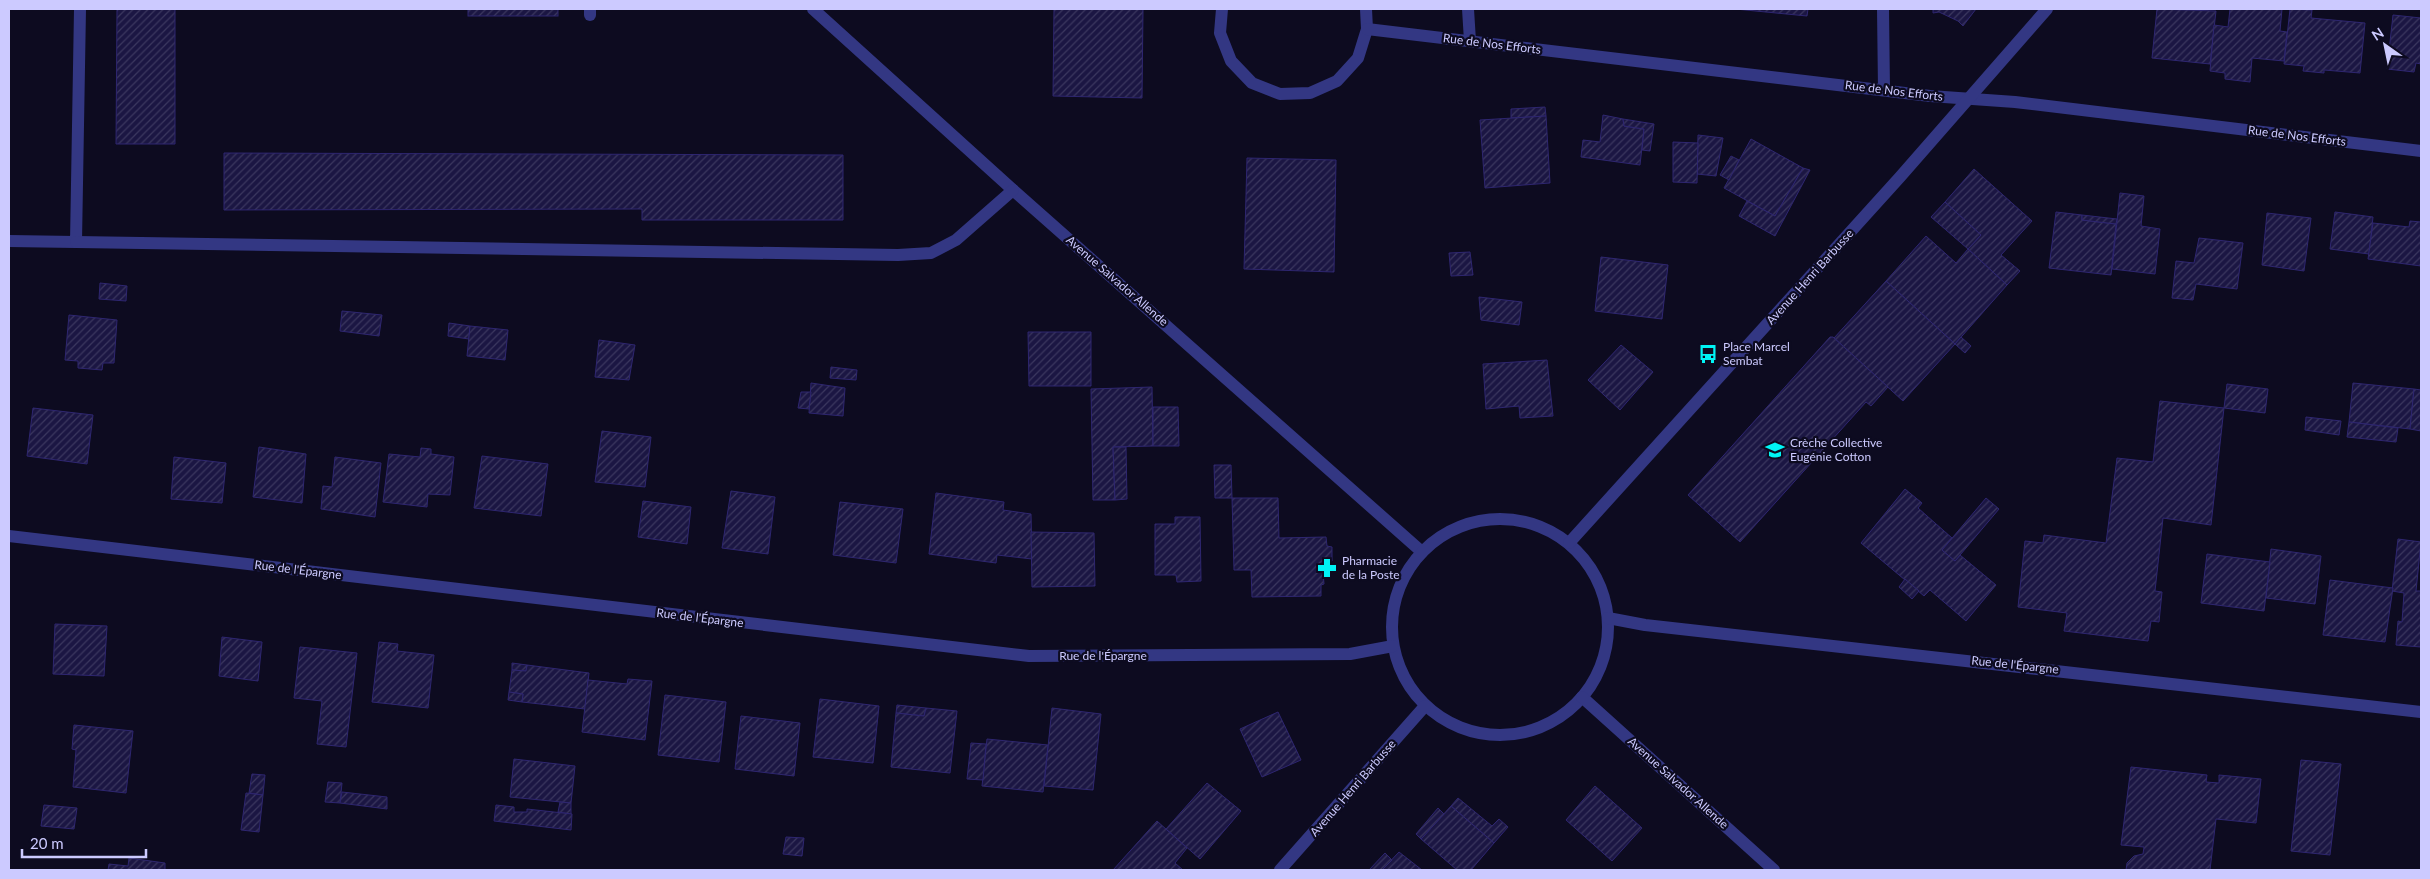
<svg xmlns="http://www.w3.org/2000/svg" width="2430" height="879" font-family="Lato,sans-serif">
  <defs>
    <pattern id="building-hatch" width="6" height="6" patternUnits="userSpaceOnUse" patternTransform="scale(1.25)"><rect width="6" height="6" fill="#1b1643"/><path d="M-1 1l2-2M0 6l6-6M5 7l2-2" fill="none" stroke="#3b375f"/></pattern>
  </defs>
  <rect width="100%" height="100%" fill="#0d0b20"/>
  <g fill="url(#building-hatch)" stroke="#2e2670">
    <path d="M117,9H175V144H116Z"/>
    <rect x="468" y="9" width="90" height="7"/>
    <path d="M1054,9H1143L1142,98L1053,96Z"/>
    <path d="M1735,9H1808L1807,16Z"/>
    <path d="M1933,9H1976L1963,26L1958,21L1939,12L1933,13Z"/>
    <path d="M2157,9L2216,11L2210,64L2152,58Z"/>
    <path d="M2230,9H2282L2280,31L2287,32L2284,61L2252,58L2250,82L2225,79V73L2210,71L2214,25L2228,27Z"/>
    <path d="M2290,9L2312,10L2311,18L2365,23L2360,73L2324,70V73L2303,71L2304,66L2284,64Z"/>
    <path d="M2393,15L2421,18V64L2416,63L2414,72L2387,69Z"/>
    <path d="M1545,107L1546,116L1511,118V109Z"/>
    <path d="M1603,115L1623,119L1624,126L1644,129L1640,165L1581,157L1583,140L1600,142Z"/>
    <path d="M1546,116L1550,183L1485,188L1480,120Z"/>
    <path d="M1623,119L1654,124L1650,151L1642,150L1644,129L1624,126Z"/>
    <path d="M1698,135L1723,138L1716,176L1697,174Z"/>
    <path d="M1751,139L1803,168L1775,216L1724,188Z"/>
    <path d="M1673,142L1698,143L1697,183L1673,182Z"/>
    <path d="M224,153L843,155V220H642V209L224,210Z"/>
    <path d="M1731,156L1739,160L1729,180L1720,175Z"/>
    <path d="M1247,158L1336,160L1334,272L1244,269Z"/>
    <path d="M1803,168L1810,170L1775,236L1739,216L1747,201L1775,216Z"/>
    <path d="M1974,169L2032,221L2001,255L2020,271L2007,285L1968,249L1981,235L1945,202Z"/>
    <path d="M2120,193L2144,196L2141,226L2160,229L2155,274L2112,269Z"/>
    <path d="M1945,202L1981,235L1968,249L1931,217Z"/>
    <path d="M2056,212L2082,215V220L2116,224L2111,275L2049,268Z"/>
    <path d="M2335,212L2373,217L2369,254L2330,249Z"/>
    <path d="M2267,213L2311,218L2304,271L2262,265Z"/>
    <path d="M2082,215L2117,219L2116,224L2082,220Z"/>
    <path d="M2410,221L2421,222V266L2368,259L2373,223L2409,227Z"/>
    <path d="M1926,236L1956,263L1968,249L2007,285L1955,344L1886,281Z"/>
    <path d="M2199,238L2243,243L2237,289L2196,284L2193,300L2172,298L2176,261L2194,263Z"/>
    <path d="M1470,252L1473,275L1451,276L1449,253Z"/>
    <path d="M1601,257L1668,265L1662,319L1595,311Z"/>
    <path d="M1886,281L1955,344L1903,401L1834,338Z"/>
    <path d="M100,283L127,286L126,301L99,299Z"/>
    <path d="M1479,297L1522,302L1519,325L1481,320Z"/>
    <path d="M342,311L382,315L379,336L340,331Z"/>
    <path d="M69,315L117,320L114,363H103L102,370L78,368V361L65,360Z"/>
    <path d="M449,323L470,326L469,339L448,336Z"/>
    <path d="M470,326L508,330L505,360L467,356Z"/>
    <path d="M1028,332H1091V386H1029Z"/>
    <path d="M1830,337H1833L1888,387L1871,406L1866,402L1740,542L1688,495Z"/>
    <path d="M1961,337L1971,346L1965,353L1955,344Z"/>
    <path d="M599,340L635,345L629,380L595,377Z"/>
    <path d="M1621,345L1653,372L1620,410L1588,380Z"/>
    <path d="M1547,360L1553,416L1520,418L1519,406L1486,409L1483,364Z"/>
    <path d="M831,367L857,370L856,380L830,378Z"/>
    <path d="M811,383L845,388L843,416L809,413Z"/>
    <path d="M2353,383L2414,389L2410,429L2349,422Z"/>
    <path d="M2227,384L2268,389L2265,413L2224,408Z"/>
    <path d="M1152,387L1153,446L1113,447L1115,500H1093L1091,389Z"/>
    <path d="M2414,389L2421,390V431L2410,429Z"/>
    <path d="M801,392H811L809,409L798,408Z"/>
    <path d="M2160,401L2224,408L2211,525L2163,518L2155,591L2162,592L2159,622L2151,621L2148,641L2064,631L2067,613L2018,607L2025,541L2043,543L2044,535L2106,543L2117,458L2153,462Z"/>
    <path d="M1153,407H1178L1179,446H1153Z"/>
    <path d="M33,408L93,415L87,464L27,456Z"/>
    <path d="M2306,417L2341,421L2339,435L2305,430Z"/>
    <path d="M2349,422L2398,428L2396,442L2347,437Z"/>
    <path d="M602,431L651,437L645,487L595,482Z"/>
    <path d="M259,447L306,454L302,503L253,497Z"/>
    <path d="M1113,447H1126L1127,499L1115,500Z"/>
    <path d="M421,448L431,449V454L454,457L450,495L428,494L427,507L383,502L389,454L420,457Z"/>
    <path d="M482,456L548,464L541,516L474,508Z"/>
    <path d="M174,457L226,463L222,503L171,499Z"/>
    <path d="M335,457L381,463L375,517L321,509L323,486L332,487Z"/>
    <path d="M1214,465H1231L1232,498H1215Z"/>
    <path d="M1905,489L1922,503L1918,508L1952,538L1942,550L1955,561L1960,555L1996,585L1966,621L1930,590L1924,596L1861,543Z"/>
    <path d="M731,491L775,497L768,554L722,548Z"/>
    <path d="M936,493L1004,502L1003,510L1031,514L1032,559L997,555L996,563L929,554Z"/>
    <path d="M1232,498H1278L1279,538L1326,537L1327,546L1332,547V561H1326V570L1323,572L1324,584L1321,585V596L1252,597L1251,570H1234Z"/>
    <path d="M1986,498L1999,509L1955,561L1942,550Z"/>
    <path d="M643,501L691,507L687,544L638,537Z"/>
    <path d="M840,502L903,509L896,563L833,555Z"/>
    <path d="M1175,517H1200L1201,581L1177,582L1176,575H1155V524H1175Z"/>
    <path d="M1031,532L1094,533L1095,586L1032,587Z"/>
    <path d="M2398,539L2421,542L2416,591H2421V647L2396,645L2398,621L2402,622L2404,593L2392,591Z"/>
    <path d="M2271,549L2321,556L2315,604L2266,598Z"/>
    <path d="M2207,554L2270,562L2264,611L2201,603Z"/>
    <path d="M1905,579L1919,591L1912,599L1899,587Z"/>
    <path d="M2330,580L2393,588L2385,642L2323,635Z"/>
    <path d="M55,624L107,626L104,676L53,674Z"/>
    <path d="M222,637L262,642L258,681L219,676Z"/>
    <path d="M379,642L398,644L397,651L434,655L428,708L372,702Z"/>
    <path d="M300,647L357,653L346,747L317,744L322,701L294,698Z"/>
    <path d="M512,663L527,665L526,671L512,670Z"/>
    <path d="M527,665L589,673L585,709L522,702L523,694L509,692L512,670L526,671Z"/>
    <path d="M628,679L652,681L645,740L582,732L588,680L627,684Z"/>
    <path d="M509,692L523,694L522,702L508,700Z"/>
    <path d="M665,695L726,702L719,762L658,755Z"/>
    <path d="M820,699L879,706L873,763L813,757Z"/>
    <path d="M897,705L926,708L924,716L896,713Z"/>
    <path d="M926,708L957,711L950,773L891,767L896,713L924,716Z"/>
    <path d="M1052,708L1101,714L1093,790L1044,786Z"/>
    <path d="M1278,712L1301,760L1262,777L1240,729Z"/>
    <path d="M741,716L800,723L794,776L735,769Z"/>
    <path d="M74,725L133,731L126,793L73,787L76,750L72,749Z"/>
    <path d="M987,739L1048,745L1043,792L982,786Z"/>
    <path d="M971,743L986,744L983,780L967,779Z"/>
    <path d="M514,759L575,766L571,803L510,797Z"/>
    <path d="M2301,760L2341,764L2330,855L2291,851Z"/>
    <path d="M2131,767L2207,775L2206,782L2219,783V775L2261,779L2256,823L2216,819L2210,870H2126L2127,863L2134,856L2143,854L2144,847L2121,845Z"/>
    <path d="M252,774L265,775L263,795L249,793Z"/>
    <path d="M328,782L342,783L340,803L325,802Z"/>
    <path d="M1207,783L1241,811L1200,859L1166,829Z"/>
    <path d="M1595,786L1642,828L1612,861L1566,820Z"/>
    <path d="M342,792L387,797V809L340,803Z"/>
    <path d="M246,793L263,795L259,832L241,830Z"/>
    <path d="M1458,798L1492,826L1499,819L1508,827L1494,843L1451,806Z"/>
    <path d="M560,802L571,803V814L558,812Z"/>
    <path d="M44,805L77,808L74,829L41,826Z"/>
    <path d="M496,805L514,807V812H527V809L572,814L571,830L494,821Z"/>
    <path d="M1451,806L1494,843L1471,870H1457L1421,839Z"/>
    <path d="M1438,808L1444,814L1421,839L1416,834Z"/>
    <path d="M1157,821L1187,848L1175,863L1183,870H1113Z"/>
    <path d="M786,837L804,838L802,856L783,854Z"/>
    <path d="M1399,852L1422,870H1382Z"/>
    <path d="M1385,853L1392,860L1382,870H1369Z"/>
    <path d="M129,858L165,863V870H108L109,864L128,866Z"/>
  </g>
  <g fill="none" stroke-linecap="round" stroke-linejoin="round">
    <g stroke="#333783" stroke-width="12">
      <path d="M590,9V15"/>
      <path d="M813,9L1013,190L1422,552"/>
      <path d="M1222,9L1220,33L1231,61L1252,83L1280,94L1310,93L1337,81L1358,58L1367,29L1366,9"/>
      <path d="M1468,9L1470,41"/>
      <path d="M1883,9L1884,90"/>
      <path d="M1367,29L1930,96L2015,102L2421,151"/>
      <path d="M9,241L76,242L80,9"/>
      <path d="M76,242L898,255L931,253L956,240L1013,190"/>
      <circle cx="1500" cy="627" r="108"/>
      <path d="M9,536L1029,656L1350,654L1393,646"/>
      <path d="M1569,543L1900,177L2047,9"/>
      <path d="M1608,618L1645,625L2421,712"/>
      <path d="M1582,697L1774,870"/>
      <path d="M1280,870L1425,706"/>
    </g>
  </g>
  <defs>
    <g id="bus-bare" transform="scale(1.5)"><path d="M-5-6H5V4H4V6H2V4H-2V6H-4V4H-5ZM-3.5-4V0h7V-4ZM-3.5 1.2v1.5H-2V1.2ZM2 1.2v1.5H3.5V1.2Z" fill="#00f4f5" stroke="#0d0b20" stroke-width="2.5" paint-order="stroke"/></g>
    <g id="school-bare" transform="scale(1.5)"><path d="M0-5L7-2L0 1L-7-2ZM-4 1L0 2.5L4 1V4Q0 6-4 4Z" fill="#00f4f5" stroke="#0d0b20" stroke-width="2.5" paint-order="stroke"/></g>
    <g id="pharmacy-bare" transform="scale(1.5)"><path d="M-2-6h4v4h4v4h-4v4h-4v-4h-4v-4h4Z" fill="#00f4f5" stroke="#0d0b20" stroke-width="2.5" paint-order="stroke"/></g>
  </defs>
  <g fill-rule="evenodd">
    <use href="#bus-bare" x="1708" y="354"/>
    <use href="#school-bare" x="1775" y="450"/>
    <use href="#pharmacy-bare" x="1327" y="568"/>
  </g>
  <g text-anchor="middle" stroke-width="4.5" stroke-linejoin="round" paint-order="stroke">
    <g font-size="12" fill="#cccaff" stroke="#0d0b20">
      <text transform="translate(1492 44) rotate(7)" y="4">Rue de Nos Efforts</text>
      <text transform="translate(1894 91) rotate(7)" y="4">Rue de Nos Efforts</text>
      <text transform="translate(2297 136) rotate(7)" y="4">Rue de Nos Efforts</text>
      <text transform="translate(1810 277) rotate(-48)" y="4">Avenue Henri Barbusse</text>
      <text transform="translate(1117 281) rotate(41)" y="4">Avenue Salvador Allende</text>
      <text transform="translate(298 570) rotate(7)" y="4">Rue de l'Épargne</text>
      <text transform="translate(700 618) rotate(7)" y="4">Rue de l'Épargne</text>
      <text x="1103" y="660">Rue de l'Épargne</text>
      <text transform="translate(2015 665) rotate(6)" y="4">Rue de l'Épargne</text>
      <text transform="translate(1678 783) rotate(42)" y="4">Avenue Salvador Allende</text>
      <text transform="translate(1353 788) rotate(-49)" y="4">Avenue Henri Barbusse</text>
    </g>
    <g font-size="12" fill="#cccaff" stroke="#0d0b20" text-anchor="start">
      <text x="1723" y="351">Place Marcel<tspan x="1723" dy="14">Sembat</tspan></text>
      <text x="1790" y="447">Crèche Collective<tspan x="1790" dy="14">Eugénie Cotton</tspan></text>
      <text x="1342" y="565">Pharmacie<tspan x="1342" dy="14">de la Poste</tspan></text>
    </g>
  </g>
  <rect width="2430" height="879" fill="none" stroke="#cccaff" stroke-width="20"/>
  <g transform="translate(2385 45) rotate(327)" stroke="#0d0b20" stroke-width="4" paint-order="stroke">
  <path d="M0-4L9 19L0 12L-9 19Z" fill="#cccaff"/>
  <text y="-8" font-size="14" font-weight="bold" text-anchor="middle" fill="#cccaff">N</text>
  </g>
  <path d="M22 849v8h124v-8" fill="none" stroke="#cccaff" stroke-width="2.5"/>
  <text x="30" y="849" font-size="15" fill="#cccaff" stroke="#0d0b20" stroke-width="4" paint-order="stroke">20 m</text>
</svg>
